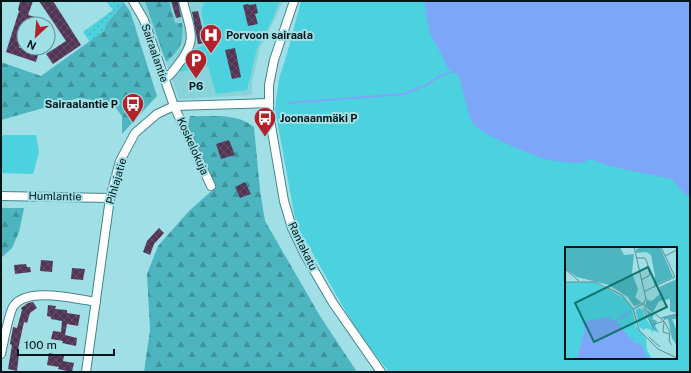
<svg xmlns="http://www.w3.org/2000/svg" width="691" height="373" font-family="'Public Sans',sans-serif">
  <defs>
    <pattern id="grass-dots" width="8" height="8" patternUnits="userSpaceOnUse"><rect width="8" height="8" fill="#4bd2de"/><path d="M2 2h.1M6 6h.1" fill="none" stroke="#40b4be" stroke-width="1.8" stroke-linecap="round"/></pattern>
    <pattern id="forest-firs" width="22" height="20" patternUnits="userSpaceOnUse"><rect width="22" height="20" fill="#4db5bf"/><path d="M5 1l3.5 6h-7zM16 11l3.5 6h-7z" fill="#3e929a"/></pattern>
    <pattern id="building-cross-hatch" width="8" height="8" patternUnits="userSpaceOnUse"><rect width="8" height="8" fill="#523554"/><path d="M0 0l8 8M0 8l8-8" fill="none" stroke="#654f68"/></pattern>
  </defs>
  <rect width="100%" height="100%" fill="#9fdfe5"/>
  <path fill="#88d2d9" d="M127,1H283L273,23L260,48L252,82V95L179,99L166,62L155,35Z"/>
  <path fill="url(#grass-dots)" d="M106,1H123L124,3L107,23L104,31L90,42L83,32L113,10Z"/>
  <g fill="url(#forest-firs)">
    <path d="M145,1H169L175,23H182C184,41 181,49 166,62Z"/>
    <path d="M124,3L130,11L157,96L122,134V116L112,103L79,98L1,120V62L41,76L104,31L107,23Z"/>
    <path d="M190,116C211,117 236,112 254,127L260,190L265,221L320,316L357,372H144L150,330L147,274L158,246L189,211L216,187L188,124Z"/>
    <path d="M1,208H24L19,232L12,248L1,258Z"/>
  </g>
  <g fill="#4bd2de" fill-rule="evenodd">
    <path d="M205,1H280L271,23L257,48L247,90L216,94L208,66L181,72L179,69L187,52L208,44L201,10Z"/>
    <path d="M301,1H690V372H389L358,333L296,224L275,109L279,79L289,47ZM566,248H676V358H566Z"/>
    <path d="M1,135H36L39,152L33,174L1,173Z"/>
  </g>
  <path fill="#7da5f8" d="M424,1H690V197C682,193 678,185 671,179L609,166L590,159C586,161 584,163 579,163C564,163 544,160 531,154C518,149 482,134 473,124C469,119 462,86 459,77L456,72L448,68L446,65L442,55L430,34Z"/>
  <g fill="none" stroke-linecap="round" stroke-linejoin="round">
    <path stroke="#7da5f8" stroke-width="2" d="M288,103L404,94L420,87L425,86L438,77L450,72H456"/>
  </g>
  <g fill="url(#building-cross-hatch)">
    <path d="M20,1H33L28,15L42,19L40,24H24V32L19,48H40L36,62L6,52L19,11L18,10Z"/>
    <path d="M39,1H53L81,45L53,64L46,54L66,41Z"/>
    <path d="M171,1H178L181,17L176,18Z"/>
    <path d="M248,4L249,5L256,4L258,13L255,14L258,24L248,26L243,5Z"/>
    <path d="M198,11L206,43L198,44L192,12Z"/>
    <path d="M235,48L241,77L232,79L225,50Z"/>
    <path d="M229,140L235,155L221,159L216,144Z"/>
    <path d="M245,182L251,194L240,198L235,187Z"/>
    <path d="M159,228L164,233L154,244L150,255L143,252L147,241Z"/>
    <path d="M41,260L53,261L52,272L40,271Z"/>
    <path d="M26,264L27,267H30L31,272L15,274L14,265Z"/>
    <path d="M72,268L85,269L83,280L71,279Z"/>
    <path d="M33,302L37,308L30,313L27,323L24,322L17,354H19L17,371L8,369L12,345L10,344L13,327L17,328L22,310L21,308L28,303Z"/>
    <path d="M48,305L56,306L55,309L67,310V313L80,315L78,326L67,324L65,335L77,338L76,346L62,343L63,341L51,339L53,331L61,332L62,321L51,319V317L47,316Z"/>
    <path d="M49,353L64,356L63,361L74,363L72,372L58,369L59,367L47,365Z"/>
  </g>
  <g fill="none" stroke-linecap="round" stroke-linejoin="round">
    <g stroke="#46848b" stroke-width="10">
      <g id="minor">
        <path d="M133,1L144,20L174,106L211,186"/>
        <path d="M294,1L274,60L269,85V114L284,201L292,228L305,255L333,303L381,372"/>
        <path d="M164,79C170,76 173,71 177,66C199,39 190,31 183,1"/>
        <path d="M1,196L110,198"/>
        <path d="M1,354C4,340 7,322 12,309C22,285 77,299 96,302"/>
        <path d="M86,372L110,198L120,161L135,133L157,114L174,106L268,103"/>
      </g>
    </g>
    <use href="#minor" stroke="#fff" stroke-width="8"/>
  </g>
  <defs>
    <g id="hospital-pin" transform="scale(1.15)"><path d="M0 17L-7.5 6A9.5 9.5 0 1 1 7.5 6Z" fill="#b3222b" stroke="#9fdfe5"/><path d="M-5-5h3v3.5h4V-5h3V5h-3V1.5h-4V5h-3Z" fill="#fff"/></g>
    <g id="parking-pin" transform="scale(1.15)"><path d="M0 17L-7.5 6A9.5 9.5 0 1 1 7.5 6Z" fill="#b3222b" stroke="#9fdfe5"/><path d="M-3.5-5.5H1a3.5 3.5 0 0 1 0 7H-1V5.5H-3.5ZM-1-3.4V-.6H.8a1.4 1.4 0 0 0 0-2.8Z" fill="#fff"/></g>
    <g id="bus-pin" transform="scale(1.15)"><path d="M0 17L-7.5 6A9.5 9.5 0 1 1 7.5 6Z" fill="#b3222b" stroke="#9fdfe5"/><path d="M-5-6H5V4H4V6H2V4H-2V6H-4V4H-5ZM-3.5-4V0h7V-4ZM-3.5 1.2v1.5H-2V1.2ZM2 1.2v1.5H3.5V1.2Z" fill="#fff"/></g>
  </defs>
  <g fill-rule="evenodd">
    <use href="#hospital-pin" x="211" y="35"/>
    <use href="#parking-pin" x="196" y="60"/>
    <use href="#bus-pin" x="133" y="104"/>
    <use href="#bus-pin" x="265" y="118"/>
  </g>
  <g text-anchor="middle" stroke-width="4" stroke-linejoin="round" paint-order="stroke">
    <g font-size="11" font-weight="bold" fill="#001619" stroke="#9fdfe5" text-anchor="start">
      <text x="226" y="39">Porvoon sairaala</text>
      <text x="196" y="90" text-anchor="middle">P6</text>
      <text x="118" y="108" text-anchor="end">Sairaalantie P</text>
      <text x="280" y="122">Joonaanmäki P</text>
    </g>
    <g font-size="11" fill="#001619" stroke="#9fdfe5">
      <text transform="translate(155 53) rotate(71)" y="4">Sairaalantie</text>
      <text transform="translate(193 146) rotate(66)" y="4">Koskelokuja</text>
      <text transform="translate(116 181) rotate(-74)" y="4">Pihlajatie</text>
      <text transform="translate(55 196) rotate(1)" y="4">Humlantie</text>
      <text transform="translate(303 246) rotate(64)" y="4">Rantakatu</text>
    </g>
  </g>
  <g transform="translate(565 247)">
    <rect width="112" height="112" fill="#9fdfe5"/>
    <path d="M0,0H55L59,8L69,7L67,26L73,42L70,51L76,57L69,59L63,50L44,38L12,30L0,22ZM79,0H95L108,30L89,39L90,29L86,8L81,5L71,6V2ZM112,32V66L105,64V52L94,54L88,65L80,58L82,52L85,54L88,53L96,46L94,40ZM81,62L89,68L87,72L92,74L90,79L94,86L87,82ZM112,67V72H107L112,84V99L107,91L103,72L99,73L98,70Z" fill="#4db5bf"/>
    <path d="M0,35H29L59,51L67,62L71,79L81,91L82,103L87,112H0ZM74,61L77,63L79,61L78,66L89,84L87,86L86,83L81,81L79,83L74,80L71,63Z" fill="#4bd2de"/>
    <path d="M43,70L55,78L65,92L69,91L68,96L76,97L81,109L87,112H12L20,81L17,75Z" fill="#7da5f8"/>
    <path fill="none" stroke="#7da5f8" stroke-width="2" d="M50,75L66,64"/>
    <path fill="none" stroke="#5f8f93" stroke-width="1" d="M100,9L112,3M71,11H80L82,15L85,28L76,33M0,22L14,34M0,35H30L57,48L68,62L74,83L93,102L112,111M80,44L110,30L96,0M70,51L99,74L105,85L104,94L107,98M80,60V66L87,78L99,74M68,62L78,57L81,52L69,0M96,71L112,67M99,75L98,85L105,87M84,90L95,100"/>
    <path fill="#0f766e" fill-opacity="0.15" stroke="#0f766e" stroke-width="2" d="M83,20L102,60L29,95L10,56Z"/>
    <rect width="112" height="112" fill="none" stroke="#001619" stroke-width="2"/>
  </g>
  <rect width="691" height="373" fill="none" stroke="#001619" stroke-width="4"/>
  <g transform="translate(36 36) rotate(206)"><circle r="19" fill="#9fdfe5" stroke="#5f8f93"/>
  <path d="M0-3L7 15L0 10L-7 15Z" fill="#b3222b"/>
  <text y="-6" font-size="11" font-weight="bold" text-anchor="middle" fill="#001619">N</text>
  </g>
  <path d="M18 349v6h96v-6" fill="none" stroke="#001619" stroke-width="2"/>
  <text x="24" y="349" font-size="12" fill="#001619" stroke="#9fdfe5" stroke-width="3" paint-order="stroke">100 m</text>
</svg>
